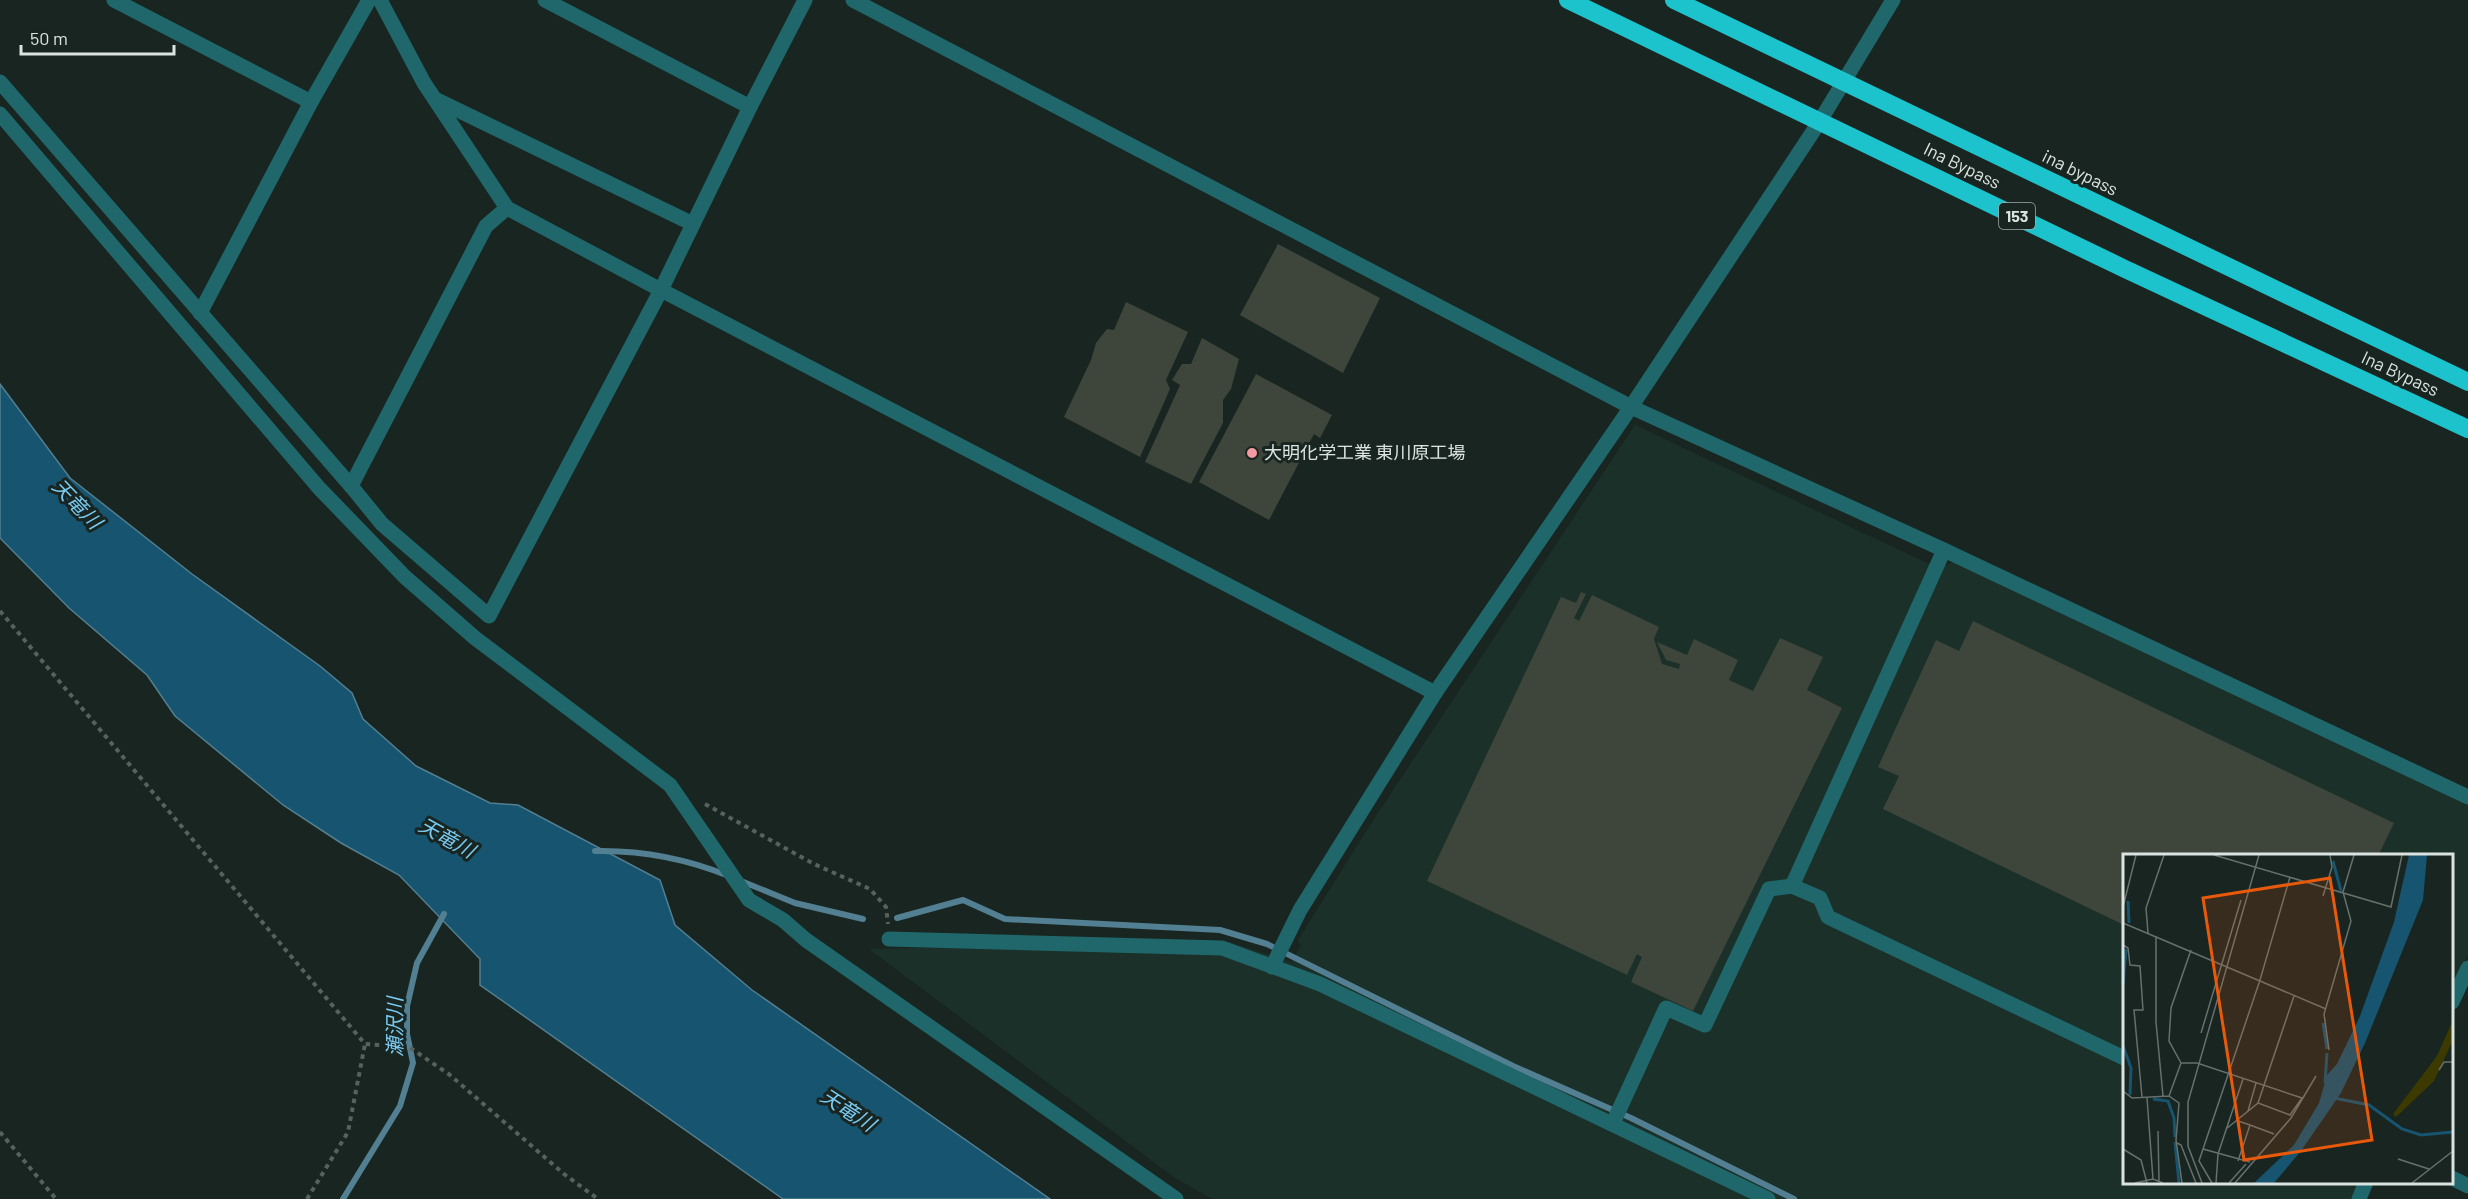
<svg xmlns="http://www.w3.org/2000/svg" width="2468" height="1199" font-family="Barlow,'Noto Sans JP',sans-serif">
  <rect width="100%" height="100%" fill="#182520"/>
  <path fill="#1b3029" d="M1635,425L1929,564L1944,566L1955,561L2468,803V955L2452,990V856H2124V1182L2361,1183L2354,1199H1212L1175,1178L869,949L1226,941L1291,962L1301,946L1298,940L1370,825Z"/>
  <path fill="#17546f" stroke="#527f91" stroke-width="1.5" d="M0,384L70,478L192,574L320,666L352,693L363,719L416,766L490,803L518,805L660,880L675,925L752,990L1050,1199H783L480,985V959L399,875L341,843L283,805L175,716L147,675L69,608L0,538Z"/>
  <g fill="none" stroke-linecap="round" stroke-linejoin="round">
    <g stroke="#527f91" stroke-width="6">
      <path d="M595,851C641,850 687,859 729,876"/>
      <path d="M741,881L795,903L863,919"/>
      <path d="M897,918L963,900L1005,919L1220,930L1267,944L1513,1066L1631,1118L1794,1199"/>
      <path d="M343,1199L400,1106L413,1063L407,1034V1006L417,963L444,914"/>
    </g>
  </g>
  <g fill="#3e463c">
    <path d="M1278,244L1380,298L1343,373L1240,315Z"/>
    <path d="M1126,302L1188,332L1166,380L1170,389L1140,457L1064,417L1091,360L1096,343L1107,329L1114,330Z"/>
    <path d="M1202,338L1239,359L1231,389L1223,400V423L1191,484L1145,462L1180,385L1172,380L1182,364H1191Z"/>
    <path d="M1256,374L1332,415L1320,438L1314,434L1269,520L1199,482Z"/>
    <path d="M1581,592L1586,594L1574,618L1579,621L1592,595L1659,627L1654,639L1662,664L1679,669L1680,664L1666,660L1657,642L1687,655L1694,639L1738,660L1729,680L1753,691L1780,638L1823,657L1807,690L1842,708L1693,1011L1631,982L1642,957L1637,954L1627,975L1427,881L1561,597L1576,603Z"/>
    <path d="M1973,621L2394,823L2378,856H2124V925L1883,809L1899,776L1878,767L1936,640L1959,651Z"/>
  </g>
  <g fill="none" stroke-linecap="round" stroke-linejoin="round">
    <g stroke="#57625e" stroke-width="4" stroke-dasharray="4.5 4.5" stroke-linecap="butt">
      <path d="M0,611L365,1044L409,1047L450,1075L564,1174L598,1199"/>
      <path d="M705,804L814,864L870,889L886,907L888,924"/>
      <path d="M0,1132L56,1199"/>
      <path d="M307,1199L348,1132L365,1044"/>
    </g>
    <g stroke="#1f676b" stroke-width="15">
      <path d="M114,0L311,102L369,0"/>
      <path d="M380,0L424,83L507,208L661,290L1435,693"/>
      <path d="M545,0L750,107"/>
      <path d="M853,0L1631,407L1944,550L2468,797"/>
      <path d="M0,82L351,486"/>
      <path d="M437,100L693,224"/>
      <path d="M0,114L319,488L405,577L475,638L670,785L749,900L783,920L806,940L1176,1199"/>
      <path d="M507,208L486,226L351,486L382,524L489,616L661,290L750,107L805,0"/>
      <path d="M200,313L311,102"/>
      <path d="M1792,886L1820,898L1828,917L2124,1058"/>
      <path d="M889,939L1222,948L1320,984L1768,1199"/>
      <path d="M1272,967L1300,910L1435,693L1631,407L1820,121L1893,0"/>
      <path d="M2452,1002L2468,968"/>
      <path d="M1613,1123L1666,1008L1705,1025L1769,889L1792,886L1944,550"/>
      <path d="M2452,1178L2468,1186"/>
      <path d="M2359,1199L2366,1182"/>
    </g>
    <g stroke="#1dc3cc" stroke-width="18">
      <path d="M1568,0L2125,269L2468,429"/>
      <path d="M1674,0L2468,382"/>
    </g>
  </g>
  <circle fill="#f49aa1" stroke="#182520" stroke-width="2" cx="1252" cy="453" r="6"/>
  <g text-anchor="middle" stroke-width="6" stroke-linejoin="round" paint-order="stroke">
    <rect fill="#182520" stroke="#a0aaa6" stroke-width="1.5" x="1999" y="203" width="36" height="26" rx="4.5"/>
    <g font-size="16" font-weight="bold" fill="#dbe3e0">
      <text x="2017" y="222">153</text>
    </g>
    <g font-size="18" fill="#dbe3e0" stroke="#182520">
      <text transform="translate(1962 166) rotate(26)" y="6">Ina Bypass</text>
      <text transform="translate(2080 173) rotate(26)" y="6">ina bypass</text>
      <text transform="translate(2400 374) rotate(25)" y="6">Ina Bypass</text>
    </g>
    <g font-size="18" fill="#dbe3e0" stroke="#182520" text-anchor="start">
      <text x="1264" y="459">大明化学工業 東川原工場</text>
    </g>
    <g font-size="20" font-style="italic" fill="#79caf3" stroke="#182520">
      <text transform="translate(77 504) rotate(46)" y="7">天竜川</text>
      <text transform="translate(447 838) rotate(29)" y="7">天竜川</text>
      <text transform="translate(395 1027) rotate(-90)" y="7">瀬沢川</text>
      <text transform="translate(848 1110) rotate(33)" y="7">天竜川</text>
    </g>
  </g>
  <g transform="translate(2123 854)">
    <rect width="330" height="330" fill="#182520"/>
    <path d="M330,166V186L311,227L273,263L270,260L314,202Z" fill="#3c3a00"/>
    <path d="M286,1H304L300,46L242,189L218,239L178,297L151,329H131L171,291L196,249L204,221L214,210L237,162L271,68Z" fill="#17546f"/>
    <path fill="none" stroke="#17546f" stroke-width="3" d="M210,7L218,37M5,47L6,69M0,130L3,95M200,169L204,195M0,192L8,214L7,241M202,229L204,199M211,244L246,251L279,275L298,281L330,278M30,245L45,247L51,264L52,283M52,288L56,329"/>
    <path fill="none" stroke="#66716d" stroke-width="1.5" d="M91,1L268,53L279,1M200,42L209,13L207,1M0,53L13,1M0,69L203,155M25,79L23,54L41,1M33,82V168L40,242M0,91L5,94L7,111L17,112L20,156H11L19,243M78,179L118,46M206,196L201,160L228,67L220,38L231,1M58,209H74L179,244L167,261L135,249M316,216L321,208H330M0,237L9,244L46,242L56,249L53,286L59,329M46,242L58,209L46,187L48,154L68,96M24,244L30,325M125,257L133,229M115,267L127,271L115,307M127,271L151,280M103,275L135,249L171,142M35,277L36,327M54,289L58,291L73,329M0,295L18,306L24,329M80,295L127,308M275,305L306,315M12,329L30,325L40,329M79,329L65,292V248L136,1M89,329L76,307L137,126L167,23M93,329L95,300L120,225M106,329L123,310M112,329L168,264L193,222M289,329L330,297"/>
    <path fill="#e8590c" fill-opacity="0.15" stroke="#e8590c" stroke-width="3" d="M207,24L249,286L121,306L80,44Z"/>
    <rect width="330" height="330" fill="none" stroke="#dbe3e0" stroke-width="3"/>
  </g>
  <path d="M21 45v9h153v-9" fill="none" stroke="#dbe3e0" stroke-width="3"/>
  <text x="30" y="45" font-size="18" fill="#dbe3e0" stroke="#182520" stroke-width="4.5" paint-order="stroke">50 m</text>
</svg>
